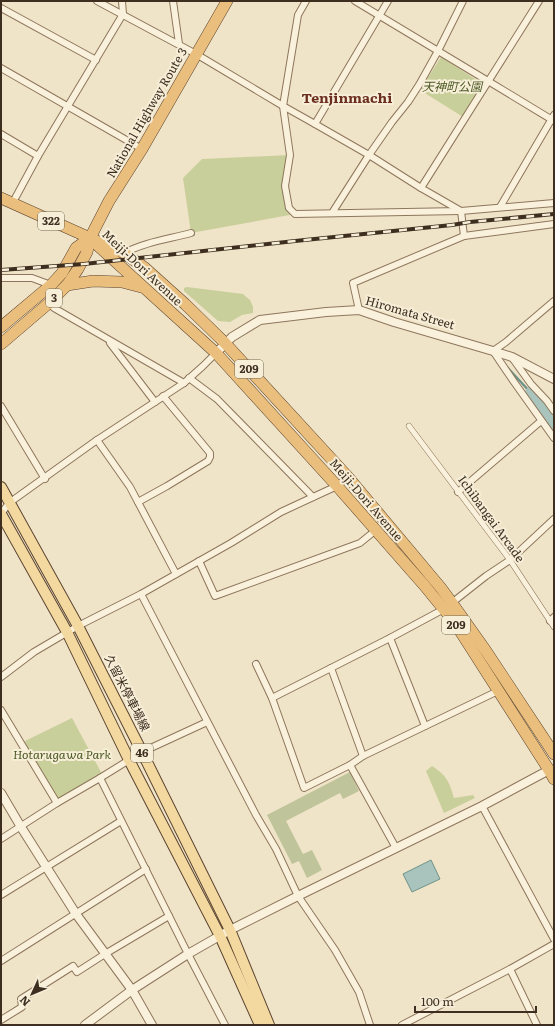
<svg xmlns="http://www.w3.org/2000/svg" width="555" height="1026" font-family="Literata,'Noto Sans JP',serif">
  <rect width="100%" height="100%" fill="#f0e4c8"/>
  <g fill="#c9cf9b">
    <path d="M441,57L483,84L463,117L420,90Z"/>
    <path d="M290,155L285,186L289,208L295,214L191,233L183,178L202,159Z"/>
    <path d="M187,287L243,294L250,300L253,307V313L242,315L230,322L218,321L184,291V288Z"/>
    <path d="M72,718L102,774L58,800L23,742Z"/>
    <path d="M432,766C447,776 449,781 454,798L473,795L475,798L444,813L426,771Z"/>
  </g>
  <path fill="#bfc49a" d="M350,772L359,791L343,799L340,793L286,821L303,854L312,850L322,870L307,878L299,861L292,864L267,815Z"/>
  <path fill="#a9c4bc" stroke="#6f938a" d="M431,860L440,879L412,892L403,874Z"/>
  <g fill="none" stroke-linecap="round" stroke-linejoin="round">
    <path stroke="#6f938a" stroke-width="2.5" d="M505,365L532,394"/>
    <path stroke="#a9c4bc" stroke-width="15" d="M532,394L554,422"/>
    <g stroke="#8d765c" stroke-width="6">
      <path id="pedestrian" d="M409,426L510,560L554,627"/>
    </g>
    <g stroke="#8d765c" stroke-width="8">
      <g id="minor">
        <path d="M97,1L196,54L283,106L315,124L369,155L392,122L408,102L419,85L438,51L463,1"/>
        <path d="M173,1L179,44"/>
        <path d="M306,1L298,15L283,106L290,155L285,186L289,208L295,214L461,211L554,203"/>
        <path d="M355,1L488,81L554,121"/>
        <path d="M1,8L96,60"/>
        <path d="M1,68L142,149"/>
        <path d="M315,124L388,1"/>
        <path d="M1,134L38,156"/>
        <path d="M12,204L38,156L123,14L122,1"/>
        <path d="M500,207L554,115"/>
        <path d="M461,211L421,188L539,1"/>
        <path d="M461,211L464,236"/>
        <path d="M332,213L369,155L421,188"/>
        <path d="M124,253C145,242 169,239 191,233"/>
        <path d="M1,278H32L51,285"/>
        <path d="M554,301L506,342L493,351L514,382L554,438"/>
        <path d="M49,303L54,308L184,383"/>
        <path d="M359,310L353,283L464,236L554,224"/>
        <path d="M110,343L155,402"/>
        <path d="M513,359L531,384L547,401L554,411"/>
        <path d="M189,378L217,399L313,497"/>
        <path d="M1,406L45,479"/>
        <path d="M97,440L130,487L176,574"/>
        <path d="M458,492L541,421"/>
        <path d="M138,502L167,486L208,461L210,457V453L163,396"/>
        <path d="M1,514L9,503L97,440L184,383L203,366L216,353"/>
        <path d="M199,561L215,596L360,543L376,530"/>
        <path d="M141,594L256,815L276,849L298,896L335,950L359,992L370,1025"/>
        <path d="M550,621L554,617"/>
        <path d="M390,638L425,726"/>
        <path d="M256,664L272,698L304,788L350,765L363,756L498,691"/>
        <path d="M331,668L363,756"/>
        <path d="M1,677L34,652L78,626L141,594L231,543L281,512L337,486L348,477"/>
        <path d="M272,698L390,638L444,609L486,576L510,560L554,519"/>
        <path d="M1,710L57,803"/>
        <path d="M350,765L396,848"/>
        <path d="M100,778L142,752L207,722"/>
        <path d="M482,806L554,939"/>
        <path d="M1,839L57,803L100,778L188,954L225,1025"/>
        <path d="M1,895L121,821"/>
        <path d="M1,961L146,869"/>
        <path d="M510,969L537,1025"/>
        <path d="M1,1020L22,1007L21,999L73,966L77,972L105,954L169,916"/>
        <path d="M402,1025L510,969L554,944"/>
      </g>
    </g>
    <g stroke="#8d765c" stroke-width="10">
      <g id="tertiary">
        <path d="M216,353L232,337L260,320L326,312L359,310L394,322L493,351L512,357L554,379"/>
        <path d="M1,793L21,827L76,914L132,990L152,1025"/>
        <path d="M85,1025L132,990L188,954L230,930L298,896L482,806L549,770"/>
      </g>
    </g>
    <g stroke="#5b4430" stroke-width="12">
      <g id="primary">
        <path d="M1,487L78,626L142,752L230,930L269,1025"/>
        <path d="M1,514L67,632L129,760L220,936L260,1025"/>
      </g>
    </g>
    <g stroke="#5b4430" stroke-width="12">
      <g id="trunk">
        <path d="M1,198L90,238L124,253L145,268L185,304L225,343L348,477L441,588L452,603L486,651L554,754"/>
        <path d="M95,243L216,353L337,486L424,585L455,623L549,770L554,779"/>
        <path d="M67,285L93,281L122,282L141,287"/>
        <path d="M1,327L51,285L62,273L76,248L90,238"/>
        <path d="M1,344L49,303L67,285L78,269L87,252L90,238L109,201L142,149L227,1"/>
      </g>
    </g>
    <use href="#pedestrian" stroke="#faf1dc" stroke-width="5"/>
    <use href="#minor" stroke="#faf1dc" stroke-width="6"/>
    <use href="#tertiary" stroke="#faf1dc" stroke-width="8"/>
    <use href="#primary" stroke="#f3d9a0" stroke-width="10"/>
    <use href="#trunk" stroke="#eabe7c" stroke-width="11"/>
    <g stroke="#3d2e20" stroke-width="4">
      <path id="rail" d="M1,270L84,264L295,241L452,225L470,222L554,214"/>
    </g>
    <use href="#rail" stroke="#f7eed8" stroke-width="2.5" stroke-dasharray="8" stroke-linecap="butt"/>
  </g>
  <g text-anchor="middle" stroke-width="4" stroke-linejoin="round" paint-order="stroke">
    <g fill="#f7eed8" stroke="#756857" stroke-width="1">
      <rect x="38" y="212" width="26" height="18" rx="3"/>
      <rect x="46" y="289" width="16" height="18" rx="3"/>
      <rect x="235" y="360" width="28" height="18" rx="3"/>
      <rect x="442" y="616" width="28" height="18" rx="3"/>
      <rect x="131" y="744" width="22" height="18" rx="3"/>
    </g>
    <g font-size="11" font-weight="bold" fill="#3d2e20">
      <text x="51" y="225">322</text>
      <text x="54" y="302">3</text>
      <text x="249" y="373">209</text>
      <text x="456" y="629">209</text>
      <text x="142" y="757">46</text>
    </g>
    <g font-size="12" font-style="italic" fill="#4d5a26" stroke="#f7eed8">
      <text x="452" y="91">天神町公園</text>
      <text x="62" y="759">Hotarugawa Park</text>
    </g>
    <g font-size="12" fill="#3d2e20" stroke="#f7eed8">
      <text transform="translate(147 113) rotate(-60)" y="4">National Highway Route 3</text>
      <text transform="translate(142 268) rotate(43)" y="4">Meiji-Dori Avenue</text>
      <text transform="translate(410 313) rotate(16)" y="4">Hiromata Street</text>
      <text transform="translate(366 500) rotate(49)" y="4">Meiji-Dori Avenue</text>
      <text transform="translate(491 519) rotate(54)" y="4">Ichibangai Arcade</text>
      <text transform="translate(127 693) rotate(63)" y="4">久留米停車場線</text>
    </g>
    <g font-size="14" font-weight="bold" fill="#6b2e1e" stroke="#f7eed8">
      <text x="347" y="103">Tenjinmachi</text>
    </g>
  </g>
  <rect width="555" height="1026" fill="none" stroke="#3d2e20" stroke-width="4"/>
  <g transform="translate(32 994) rotate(226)" stroke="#f7eed8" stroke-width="3" paint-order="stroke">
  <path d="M0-3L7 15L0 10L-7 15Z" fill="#3d2e20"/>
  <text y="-6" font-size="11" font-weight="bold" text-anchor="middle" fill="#3d2e20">N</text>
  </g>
  <path d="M415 1006v6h121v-6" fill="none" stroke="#3d2e20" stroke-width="2"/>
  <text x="421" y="1006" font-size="12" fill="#3d2e20" stroke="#f7eed8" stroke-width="3" paint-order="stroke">100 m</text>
</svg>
